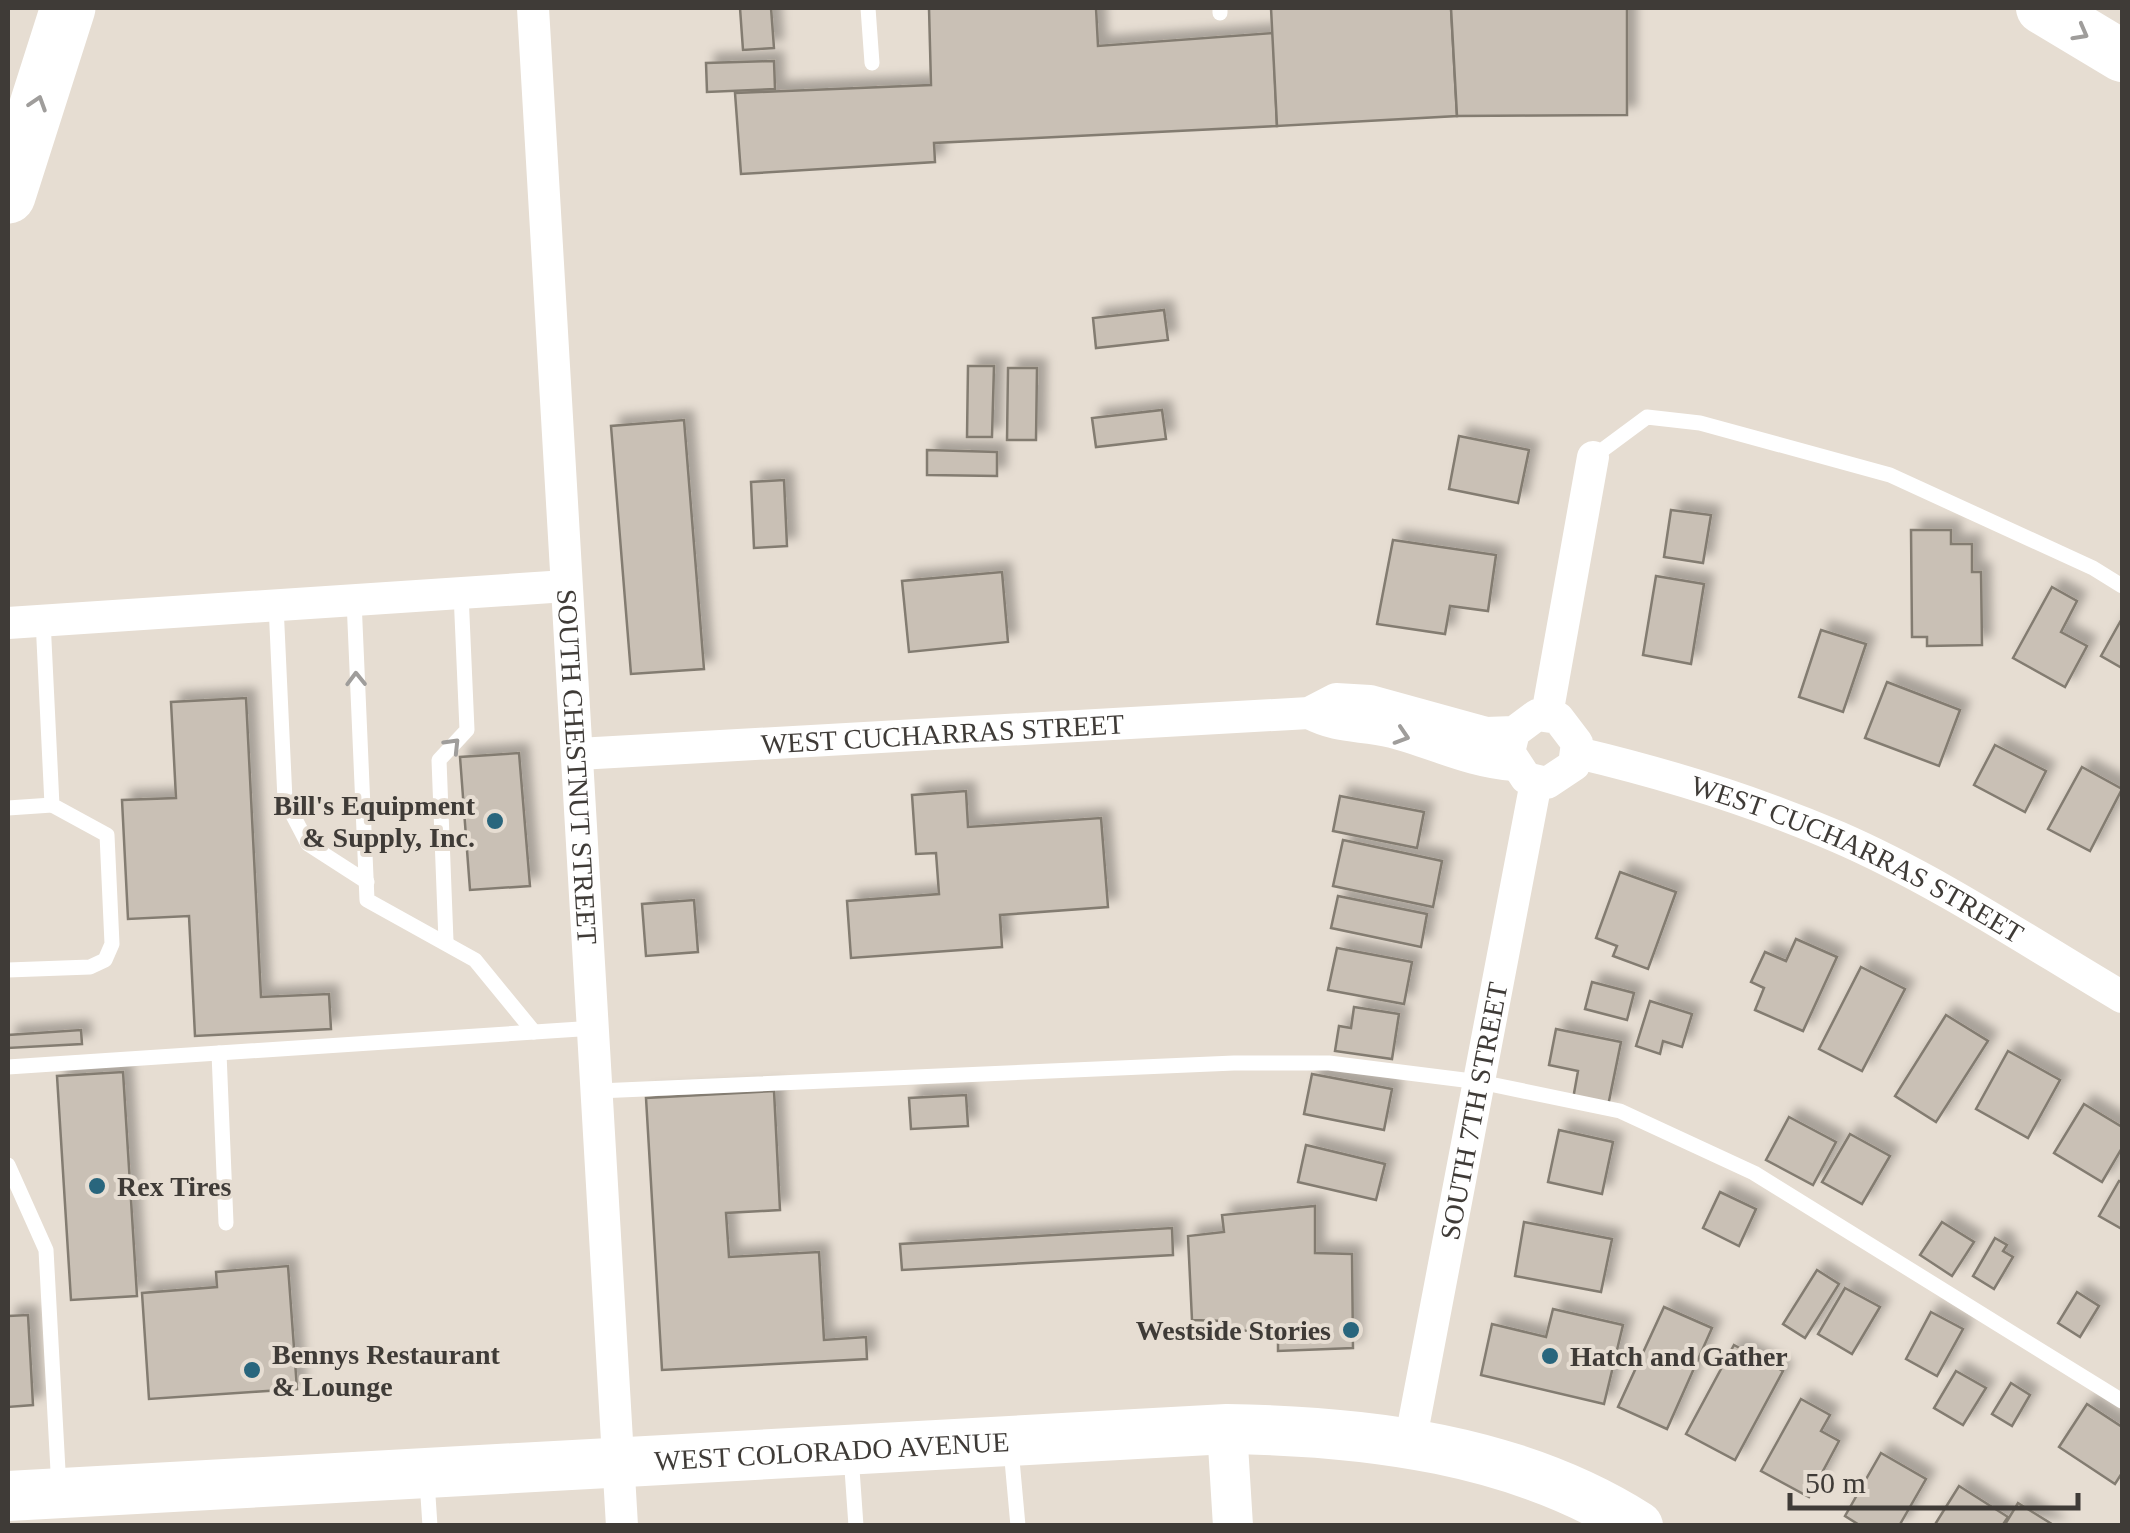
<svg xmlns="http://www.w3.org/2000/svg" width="2130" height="1533" font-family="Georgia,serif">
  <defs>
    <filter id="shadow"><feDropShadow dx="9" dy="-9" stdDeviation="5" flood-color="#0004"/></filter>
  </defs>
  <rect width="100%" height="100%" fill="#e6ddd2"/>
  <g fill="#c9c0b5" stroke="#837c71" stroke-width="2.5" filter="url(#shadow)">
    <path d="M740,8H771L774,48L743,50Z"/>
    <path d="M929,8H1096L1098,46L1273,33L1277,126L934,143L935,162L741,174L735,93L931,85Z"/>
    <path d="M1271,8H1451L1457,116L1277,126Z"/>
    <path d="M1451,8H1627V115L1457,116Z"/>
    <path d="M774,61L775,89L707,92L706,63Z"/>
    <path d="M1164,310L1168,340L1096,348L1093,318Z"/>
    <path d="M968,366H994L992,437H967Z"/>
    <path d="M1008,368H1037L1036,440H1007Z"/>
    <path d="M1162,410L1166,439L1096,447L1092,418Z"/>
    <path d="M684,420L704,669L631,674L611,426Z"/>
    <path d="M1459,436L1529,450L1518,503L1449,489Z"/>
    <path d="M927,450L997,452V476L927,475Z"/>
    <path d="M784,480L787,546L754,548L751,482Z"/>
    <path d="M1671,510L1711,515L1703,563L1664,557Z"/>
    <path d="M1911,530H1951V544H1972V572H1981L1982,645L1927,646V637H1912Z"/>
    <path d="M1393,540L1496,555L1488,611L1450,606L1445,634L1377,624Z"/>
    <path d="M1002,572L1008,642L909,652L902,581Z"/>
    <path d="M1656,576L1704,584L1691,664L1643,655Z"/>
    <path d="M2052,587L2077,601L2061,632L2087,646L2065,687L2013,658Z"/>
    <path d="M2120,622L2122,624V668L2101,656Z"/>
    <path d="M1821,630L1866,644L1843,712L1799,697Z"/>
    <path d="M1887,682L1960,710L1939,766L1865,738Z"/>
    <path d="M246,698L261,997L329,994L331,1029L195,1036L189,916L128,919L122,800L176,798L171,702Z"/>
    <path d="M1995,745L2046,771L2025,812L1974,785Z"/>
    <path d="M519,753L530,886L470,890L460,757Z"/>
    <path d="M2082,767L2122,789L2090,851L2048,829Z"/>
    <path d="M966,791L968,827L1101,818L1108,907L1000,915L1002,947L851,958L847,901L939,894L936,853L916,854L912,795Z"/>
    <path d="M1340,796L1424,812L1417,848L1333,831Z"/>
    <path d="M1343,840L1442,861L1433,907L1333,886Z"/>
    <path d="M1620,872L1676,892L1648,969L1613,956L1617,946L1596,938Z"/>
    <path d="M1338,896L1427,914L1421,947L1331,928Z"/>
    <path d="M694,900L698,952L646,956L642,904Z"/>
    <path d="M1796,939L1837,957L1803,1031L1755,1010L1764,988L1751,982L1765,952L1786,961Z"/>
    <path d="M1337,948L1412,962L1404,1004L1328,990Z"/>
    <path d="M1861,967L1905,989L1862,1071L1819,1049Z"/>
    <path d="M1592,982L1634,993L1627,1020L1585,1009Z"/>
    <path d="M1650,1001L1692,1014L1682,1047L1663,1041L1660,1054L1636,1046Z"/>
    <path d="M1354,1007L1399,1014L1392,1059L1335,1051L1339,1026L1351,1028Z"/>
    <path d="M1946,1015L1988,1041L1936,1122L1895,1096Z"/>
    <path d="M1556,1029L1621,1042L1608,1106L1573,1099L1578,1071L1549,1065Z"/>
    <path d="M81,1030L82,1044L8,1048V1035Z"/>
    <path d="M2008,1051L2060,1080L2028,1138L1976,1109Z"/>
    <path d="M123,1072L137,1296L71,1300L57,1076Z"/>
    <path d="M1312,1074L1392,1089L1384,1130L1304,1114Z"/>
    <path d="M774,1091L780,1210L726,1213L729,1257L819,1252L824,1340L866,1337L867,1359L662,1370L646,1098Z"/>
    <path d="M966,1095L968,1126L911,1129L909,1098Z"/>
    <path d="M2084,1104L2122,1127V1148L2102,1182L2054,1153Z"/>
    <path d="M1789,1117L1836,1142L1813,1185L1766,1160Z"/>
    <path d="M1559,1130L1613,1142L1602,1194L1548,1182Z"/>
    <path d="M1850,1134L1890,1156L1862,1204L1822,1182Z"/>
    <path d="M1306,1145L1385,1164L1376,1200L1298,1182Z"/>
    <path d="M2119,1181L2122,1182V1229L2099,1216Z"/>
    <path d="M1720,1192L1756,1209L1739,1246L1703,1228Z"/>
    <path d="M1315,1206V1253L1352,1254L1353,1348L1278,1351V1330L1225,1331V1321L1192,1320L1188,1236L1224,1232L1222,1215Z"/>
    <path d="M1524,1222L1612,1239L1601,1292L1515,1276Z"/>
    <path d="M1942,1222L1974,1242L1952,1276L1920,1255Z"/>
    <path d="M1172,1228L1173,1255L902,1270L900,1244Z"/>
    <path d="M1995,1238L2007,1245L2003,1251L2013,1257L1994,1289L1973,1276Z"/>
    <path d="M288,1266L297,1389L149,1399L142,1293L217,1287L216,1272Z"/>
    <path d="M1817,1270L1839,1284L1805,1338L1783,1324Z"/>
    <path d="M1845,1288L1880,1307L1852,1354L1818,1334Z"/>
    <path d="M2077,1292L2099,1306L2080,1337L2058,1323Z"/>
    <path d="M1664,1307L1712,1328L1667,1429L1618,1407Z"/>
    <path d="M1553,1309L1623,1325L1604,1404L1481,1375L1492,1324L1546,1337Z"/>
    <path d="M1931,1312L1963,1329L1937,1376L1906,1359Z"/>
    <path d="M28,1315L33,1405L8,1407V1316Z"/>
    <path d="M1734,1345L1783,1371L1735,1460L1686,1434Z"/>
    <path d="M1956,1371L1986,1388L1963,1425L1934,1408Z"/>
    <path d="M2011,1383L2030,1395L2012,1426L1992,1414Z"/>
    <path d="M1801,1399L1830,1415L1821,1431L1839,1441L1809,1497L1761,1471Z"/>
    <path d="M2087,1404L2122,1427V1473L2115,1484L2059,1447Z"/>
    <path d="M1881,1453L1926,1479L1899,1526H1861L1845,1516Z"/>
    <path d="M1959,1486L2008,1517L2002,1526H1934Z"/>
    <path d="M2018,1503L2055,1526H2004Z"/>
  </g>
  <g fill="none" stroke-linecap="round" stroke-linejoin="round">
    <g stroke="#fff" stroke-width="15">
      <path d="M868,8L872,63"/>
      <path d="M1220,8V13"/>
      <path d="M1593,457L1647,417L1700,423L1890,475L2093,568L2122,586"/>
      <path d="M354,600L367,900L475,960L534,1032"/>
      <path d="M276,605L285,800L308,844L367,882"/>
      <path d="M8,808L52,805"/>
      <path d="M446,941L439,760L467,730L461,593"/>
      <path d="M8,970L90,967L105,960L112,944L107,835L52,805L43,620"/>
      <path d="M219,1053L226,1223"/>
      <path d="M8,1067L595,1028"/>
      <path d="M598,1091L1234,1063H1329L1480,1082L1620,1111L1754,1173L2122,1401"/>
      <path d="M8,1165L46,1250L59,1489"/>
      <path d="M1011,1449L1018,1526"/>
      <path d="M851,1455L856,1526"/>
      <path d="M427,1481L430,1526"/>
    </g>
    <g stroke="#fff" stroke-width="32">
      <path id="s1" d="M533,8L622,1526"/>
      <path d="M8,623L566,586"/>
      <path d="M1309,713C1340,729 1360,724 1392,732C1434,743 1470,762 1514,765"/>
      <path d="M1547,715L1593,457"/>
      <path id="s2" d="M1578,753C1667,774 1754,801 1838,837C1937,880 2029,942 2122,997"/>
      <path id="s3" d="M578,754L1309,713L1336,699L1370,701L1486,733L1514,732L1537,715L1558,718L1577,743L1574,765L1547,783L1526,778L1509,752L1514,732"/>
      <path id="s4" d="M1410,1443L1536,782"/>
    </g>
    <path stroke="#fff" stroke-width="40" d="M1227,1429L1233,1526"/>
    <path stroke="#fff" stroke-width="50" id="s5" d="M8,1496L1227,1429C1367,1431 1517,1449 1638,1526"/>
    <path stroke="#fff" stroke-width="52" d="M2042,8L2122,56"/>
    <path stroke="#fff" stroke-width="55" d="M8,196L68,8"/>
  </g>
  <defs><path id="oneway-chevron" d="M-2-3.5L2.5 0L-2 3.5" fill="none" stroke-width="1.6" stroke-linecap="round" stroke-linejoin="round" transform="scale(2.5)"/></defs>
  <g stroke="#9f9d9b">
    <use href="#oneway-chevron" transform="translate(2081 33) rotate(29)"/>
    <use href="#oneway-chevron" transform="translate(38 103) rotate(-72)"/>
    <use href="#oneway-chevron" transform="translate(356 679) rotate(-91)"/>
    <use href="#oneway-chevron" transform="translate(1402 736) rotate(18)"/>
    <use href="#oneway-chevron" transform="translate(453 745) rotate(-46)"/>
  </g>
  <g fill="#29667d" stroke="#e6ddd2" stroke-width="4">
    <circle cx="495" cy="821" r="10"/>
    <circle cx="97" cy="1186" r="10"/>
    <circle cx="1351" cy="1330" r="10"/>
    <circle cx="1550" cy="1356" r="10"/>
    <circle cx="252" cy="1370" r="10"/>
  </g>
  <g text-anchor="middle" stroke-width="8" stroke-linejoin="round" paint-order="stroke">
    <g font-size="28" fill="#3f3b37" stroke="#e6ddd2">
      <text dy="10" stroke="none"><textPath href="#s3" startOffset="365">WEST CUCHARRAS STREET</textPath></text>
      <text dy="10" stroke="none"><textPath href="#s1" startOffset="760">SOUTH CHESTNUT STREET</textPath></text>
      <text dy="10" stroke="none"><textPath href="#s2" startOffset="300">WEST CUCHARRAS STREET</textPath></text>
      <text dy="10" stroke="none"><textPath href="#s4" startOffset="338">SOUTH 7TH STREET</textPath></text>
      <text dy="10" stroke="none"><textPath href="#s5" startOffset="825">WEST COLORADO AVENUE</textPath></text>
    </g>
    <g font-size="28" font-weight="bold" fill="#3f3b37" stroke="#e6ddd2" text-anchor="start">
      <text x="475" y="815" text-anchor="end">Bill's Equipment<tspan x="475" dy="32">&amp; Supply, Inc.</tspan></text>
      <text x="117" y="1196">Rex Tires</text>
      <text x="1331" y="1340" text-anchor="end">Westside Stories</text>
      <text x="272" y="1364">Bennys Restaurant<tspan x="272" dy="32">&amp; Lounge</tspan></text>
      <text x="1570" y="1366">Hatch and Gather</text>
    </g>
  </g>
  <rect width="2130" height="1533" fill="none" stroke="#3f3b37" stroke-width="20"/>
  <path d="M1790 1493v15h288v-15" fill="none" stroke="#3f3b37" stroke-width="5"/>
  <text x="1805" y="1493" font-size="30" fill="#3f3b37" stroke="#e6ddd2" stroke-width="8" paint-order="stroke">50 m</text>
</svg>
